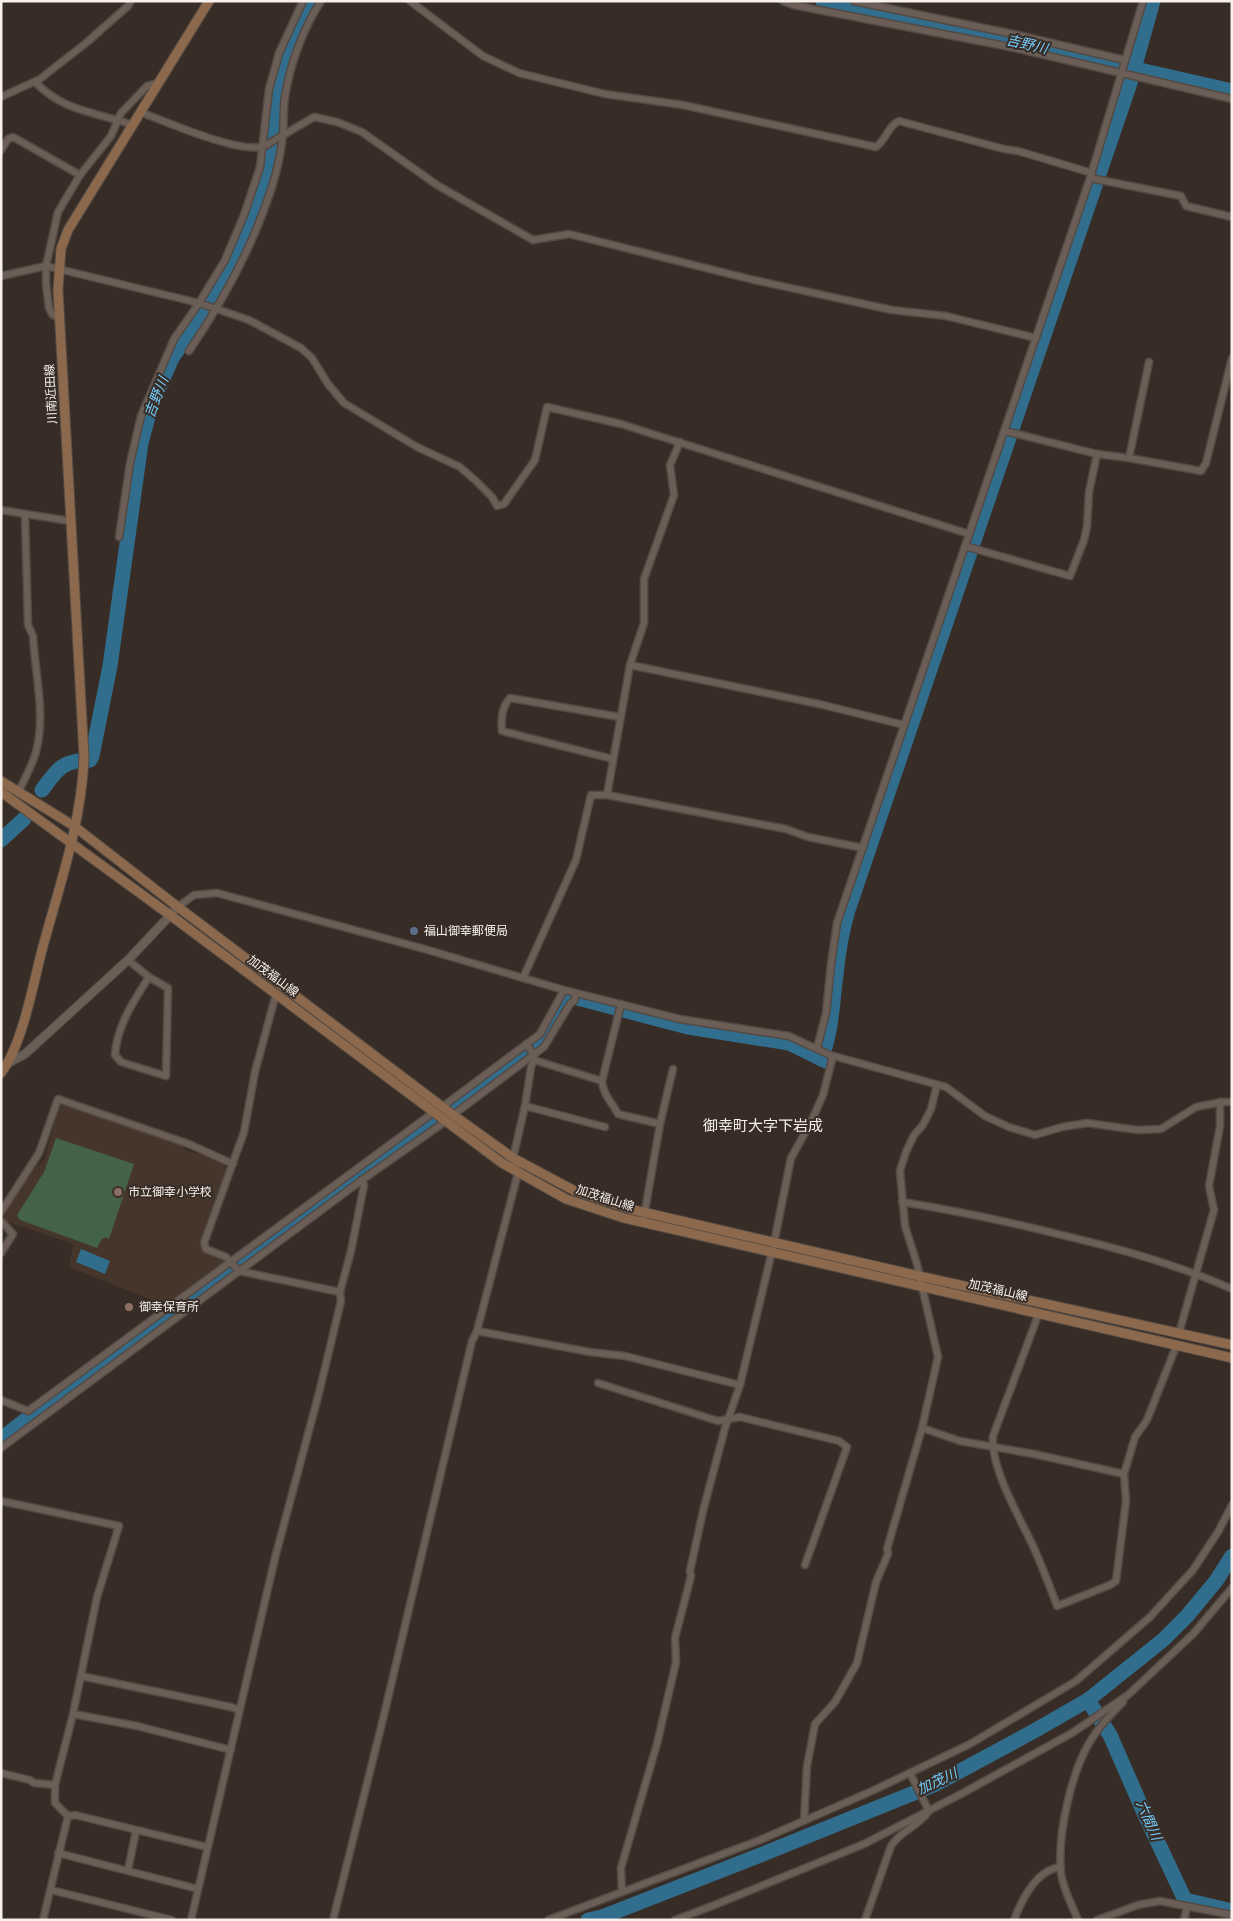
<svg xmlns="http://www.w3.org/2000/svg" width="1233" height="1921" font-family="'IBM Plex Sans','Noto Sans JP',sans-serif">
  <rect width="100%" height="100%" fill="#382d26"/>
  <path fill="#46352a" d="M66,1103L183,1145L184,1149L224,1162L226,1168L202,1240V1251L225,1260L165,1305L69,1267L73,1244L5,1221L3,1214L33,1170L44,1160L59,1108Z"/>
  <path fill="#446245" d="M56,1138L134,1164L109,1239L106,1237L102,1239L97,1248L20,1220L17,1215L44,1172Z"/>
  <path fill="#316d8d" d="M81,1249L110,1261L105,1274L76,1262Z"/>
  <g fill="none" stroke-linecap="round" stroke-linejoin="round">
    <g stroke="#316d8d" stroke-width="15">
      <path d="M823,1L907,17L1232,91"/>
      <path d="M42,790C57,770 62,760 90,760L92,756L110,666L141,443L151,406L172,358L214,297L231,268L255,209L269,169L273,150L276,97L282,74L312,1"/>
      <path d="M1,840L24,819"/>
      <path d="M821,1059C832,1031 832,1004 836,975C838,953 842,931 848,910L1130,83L1153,1"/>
      <path d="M1,1439C175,1304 356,1177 535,1048L541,1042L565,1000L570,996L688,1027L789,1043L828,1062"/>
      <path d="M1088,1700L1110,1735L1145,1815L1185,1900L1232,1911"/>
      <path d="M588,1920L602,1917L758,1856L936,1784L1034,1731L1088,1700L1163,1640L1187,1616L1216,1581L1232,1556"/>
    </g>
    <g stroke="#534a44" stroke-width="9">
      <g id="minor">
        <path d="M410,1L483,56L519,73L605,94L683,105L876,147C886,140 888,126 899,121L1004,149L1018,151L1092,173"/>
        <path d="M783,1L793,5L1010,47L1232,99"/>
        <path d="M854,1L1013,34L1125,60"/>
        <path d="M35,82C64,112 96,112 133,125"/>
        <path d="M1,97L40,79L86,43L128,6L131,1"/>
        <path d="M140,112C170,123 234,152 263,147L314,117L337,122L362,132L437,185L533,240L569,234L754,280L892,310L946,316L1036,338"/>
        <path d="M1,150L8,139L13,137L80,175"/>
        <path d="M1090,178L1181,196L1186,206L1232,217"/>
        <path d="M1,276L46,266L199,303L249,320L301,348L312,358L328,384L344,403L417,447L460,467L477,482L492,497L497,506L504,504L535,460L547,407L621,424L969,534"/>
        <path d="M59,318L52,314L49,308L46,284V266L58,212L80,175L111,136L121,113L147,86L158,83"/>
        <path d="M189,351C224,300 253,246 272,187C277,171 281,152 283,135C284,122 283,110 285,97C290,64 303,29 321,1"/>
        <path d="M1005,431L1097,454L1129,458L1201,471L1206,463L1232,358"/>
        <path d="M1129,458L1149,362"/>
        <path d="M1,510L70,521"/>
        <path d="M119,537L130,463L141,416L174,339L199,303L225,260L244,215L260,167L269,89L279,53L303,1"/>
        <path d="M965,546L1070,576L1084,540L1087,527L1089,492L1097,454"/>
        <path d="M630,665L819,704L904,725"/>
        <path d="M613,759L502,731C501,720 502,706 510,698L620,717"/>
        <path d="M19,791C25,778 32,766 36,752C46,714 35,674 33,636L28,625L25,514"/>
        <path d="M607,795L786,829L808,837L863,848"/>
        <path d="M178,907L194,895L217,893L421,948L564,990L680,1019L789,1036L830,1055L946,1087L985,1116L1009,1127L1035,1135L1062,1127L1087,1123L1138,1130L1161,1129L1196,1107L1222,1102H1232"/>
        <path d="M128,960L149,977C133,1002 117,1026 115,1055L121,1062L166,1076L168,988L149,977"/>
        <path d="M523,978L576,860L591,795H607L630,665L644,623V579L674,495L670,465L680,442"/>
        <path d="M276,994L255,1072L244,1132L204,1243L206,1249L226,1257L239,1271L340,1292"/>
        <path d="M621,1004L602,1081C603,1095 612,1102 618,1114L660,1124L643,1222"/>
        <path d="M526,1044L534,1055V1060L602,1081"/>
        <path d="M817,1048L826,1013L831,964L837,923L1090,178L1143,1"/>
        <path d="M534,1060L531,1067L525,1106L605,1127"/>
        <path d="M442,1107L540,1034L564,990"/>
        <path d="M453,1115L544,1047L570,1004L574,1001L576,994"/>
        <path d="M660,1124L673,1069"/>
        <path d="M902,1202C959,1211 1014,1223 1070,1237C1125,1250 1179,1265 1232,1289"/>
        <path d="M1,1212L39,1153L58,1099L189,1144L233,1164"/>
        <path d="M1,1221L13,1234L1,1253"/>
        <path d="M1039,1313L993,1436C990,1468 1020,1518 1034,1548C1042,1567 1050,1586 1057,1606L1110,1585L1116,1581L1126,1501L1124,1474L1135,1437L1147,1420L1177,1344"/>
        <path d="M477,1331L590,1352L625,1356L740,1385"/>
        <path d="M1179,1333L1214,1210L1209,1186L1220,1126V1102"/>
        <path d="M598,1383L718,1421L740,1417L839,1441L847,1447L805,1565"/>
        <path d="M1,1400L28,1411L434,1112"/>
        <path d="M922,1428L960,1441L1034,1454L1124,1474"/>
        <path d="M1,1448L362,1180L446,1121"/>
        <path d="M1,1501L119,1526L97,1597L73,1714L55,1785V1803L68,1816"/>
        <path d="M81,1676L231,1707L239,1710"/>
        <path d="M73,1714L137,1726L231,1750"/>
        <path d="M1,1773L30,1780L34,1783L55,1785"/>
        <path d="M68,1816L75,1815L207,1847"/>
        <path d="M804,1821L807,1766L815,1724L835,1702L857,1663L876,1582L888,1554L887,1549L922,1428L938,1357L917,1264L905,1226L900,1171L906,1152L914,1135L923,1125L931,1109L937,1085"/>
        <path d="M58,1853L198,1889"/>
        <path d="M128,1870L136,1831"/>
        <path d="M51,1890L172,1920"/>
        <path d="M622,1892L621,1868L657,1744L676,1662L675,1638L691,1576L690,1571L703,1511L725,1428L740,1385L774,1243L791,1158L811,1122L823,1095L833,1056"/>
        <path d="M43,1920L68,1816"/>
        <path d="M191,1920L275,1558L319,1393L341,1301L340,1292L351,1251L364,1185L362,1180"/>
        <path d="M333,1920L384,1715L472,1341L477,1331L518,1173L513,1158L525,1106"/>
        <path d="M548,1920L760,1840L872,1791L970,1744L1076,1681L1150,1617L1193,1570L1218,1532L1232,1505"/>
        <path d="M675,1920L712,1906L864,1844L961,1794L1072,1733L1128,1695L1193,1634L1232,1588"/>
        <path d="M865,1920L891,1846C900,1831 919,1826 929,1811L910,1773"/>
        <path d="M1014,1920C1022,1899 1037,1869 1061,1867"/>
        <path d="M1078,1920C1072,1905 1063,1889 1061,1873C1057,1835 1072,1765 1095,1734C1103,1722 1113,1712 1123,1702"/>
        <path d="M1097,1920L1138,1905L1160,1901L1232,1915"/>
        <path d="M1184,1920L1187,1907"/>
      </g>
    </g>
    <g stroke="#534a44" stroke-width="10">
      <path id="tertiary" d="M10,1062L25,1054L128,960L178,907"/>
    </g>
    <g stroke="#534a44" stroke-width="11">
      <g id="secondary">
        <path d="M1,781L74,826L178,907L453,1115L513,1158L575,1191L634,1210L919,1276L1232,1345"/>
        <path d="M1,792L170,915L502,1163L566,1199L624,1218L1232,1358"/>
        <path d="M1,1073C22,1046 33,985 42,950C59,887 82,822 84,756L58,290L61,249L68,230L209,1"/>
      </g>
    </g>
    <use href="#minor" stroke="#6a5e56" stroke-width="6"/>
    <use href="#tertiary" stroke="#6a5e56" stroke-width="8"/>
    <use href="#secondary" stroke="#8c694c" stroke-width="9"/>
  </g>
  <circle fill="#5c6f8a" stroke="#382d26" stroke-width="2" cx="414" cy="931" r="5"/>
  <g fill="#8d6e63" stroke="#382d26" stroke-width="2">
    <circle cx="118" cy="1192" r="5"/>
    <circle cx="129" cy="1307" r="5"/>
  </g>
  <g text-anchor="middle" stroke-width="4" stroke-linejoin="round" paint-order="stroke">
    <g font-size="12" fill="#f7f0eb" stroke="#382d26">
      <text transform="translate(51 394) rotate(-93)" y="4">川南近田線</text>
      <text transform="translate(273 976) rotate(37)" y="4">加茂福山線</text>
      <text transform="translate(605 1198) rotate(18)" y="4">加茂福山線</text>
      <text transform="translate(998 1290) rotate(13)" y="4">加茂福山線</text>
    </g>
    <g font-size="12" fill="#f7f0eb" stroke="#382d26" text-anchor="start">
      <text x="424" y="935">福山御幸郵便局</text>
      <text x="128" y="1196">市立御幸小学校</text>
      <text x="139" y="1311">御幸保育所</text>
    </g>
    <g font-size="14" font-style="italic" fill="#74cdfe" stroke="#382d26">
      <text transform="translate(1027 44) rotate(13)" y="5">吉野川</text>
      <text transform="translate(156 397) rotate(-69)" y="5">吉野川</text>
      <text transform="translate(937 1781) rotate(-25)" y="5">加茂川</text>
      <text transform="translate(1149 1820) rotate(66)" y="5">六間川</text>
    </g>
    <g font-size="15" fill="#f7f0eb" stroke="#382d26">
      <text x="763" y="1131">御幸町大字下岩成</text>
    </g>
  </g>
  <rect width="1233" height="1921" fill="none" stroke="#f7f0eb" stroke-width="5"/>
</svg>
